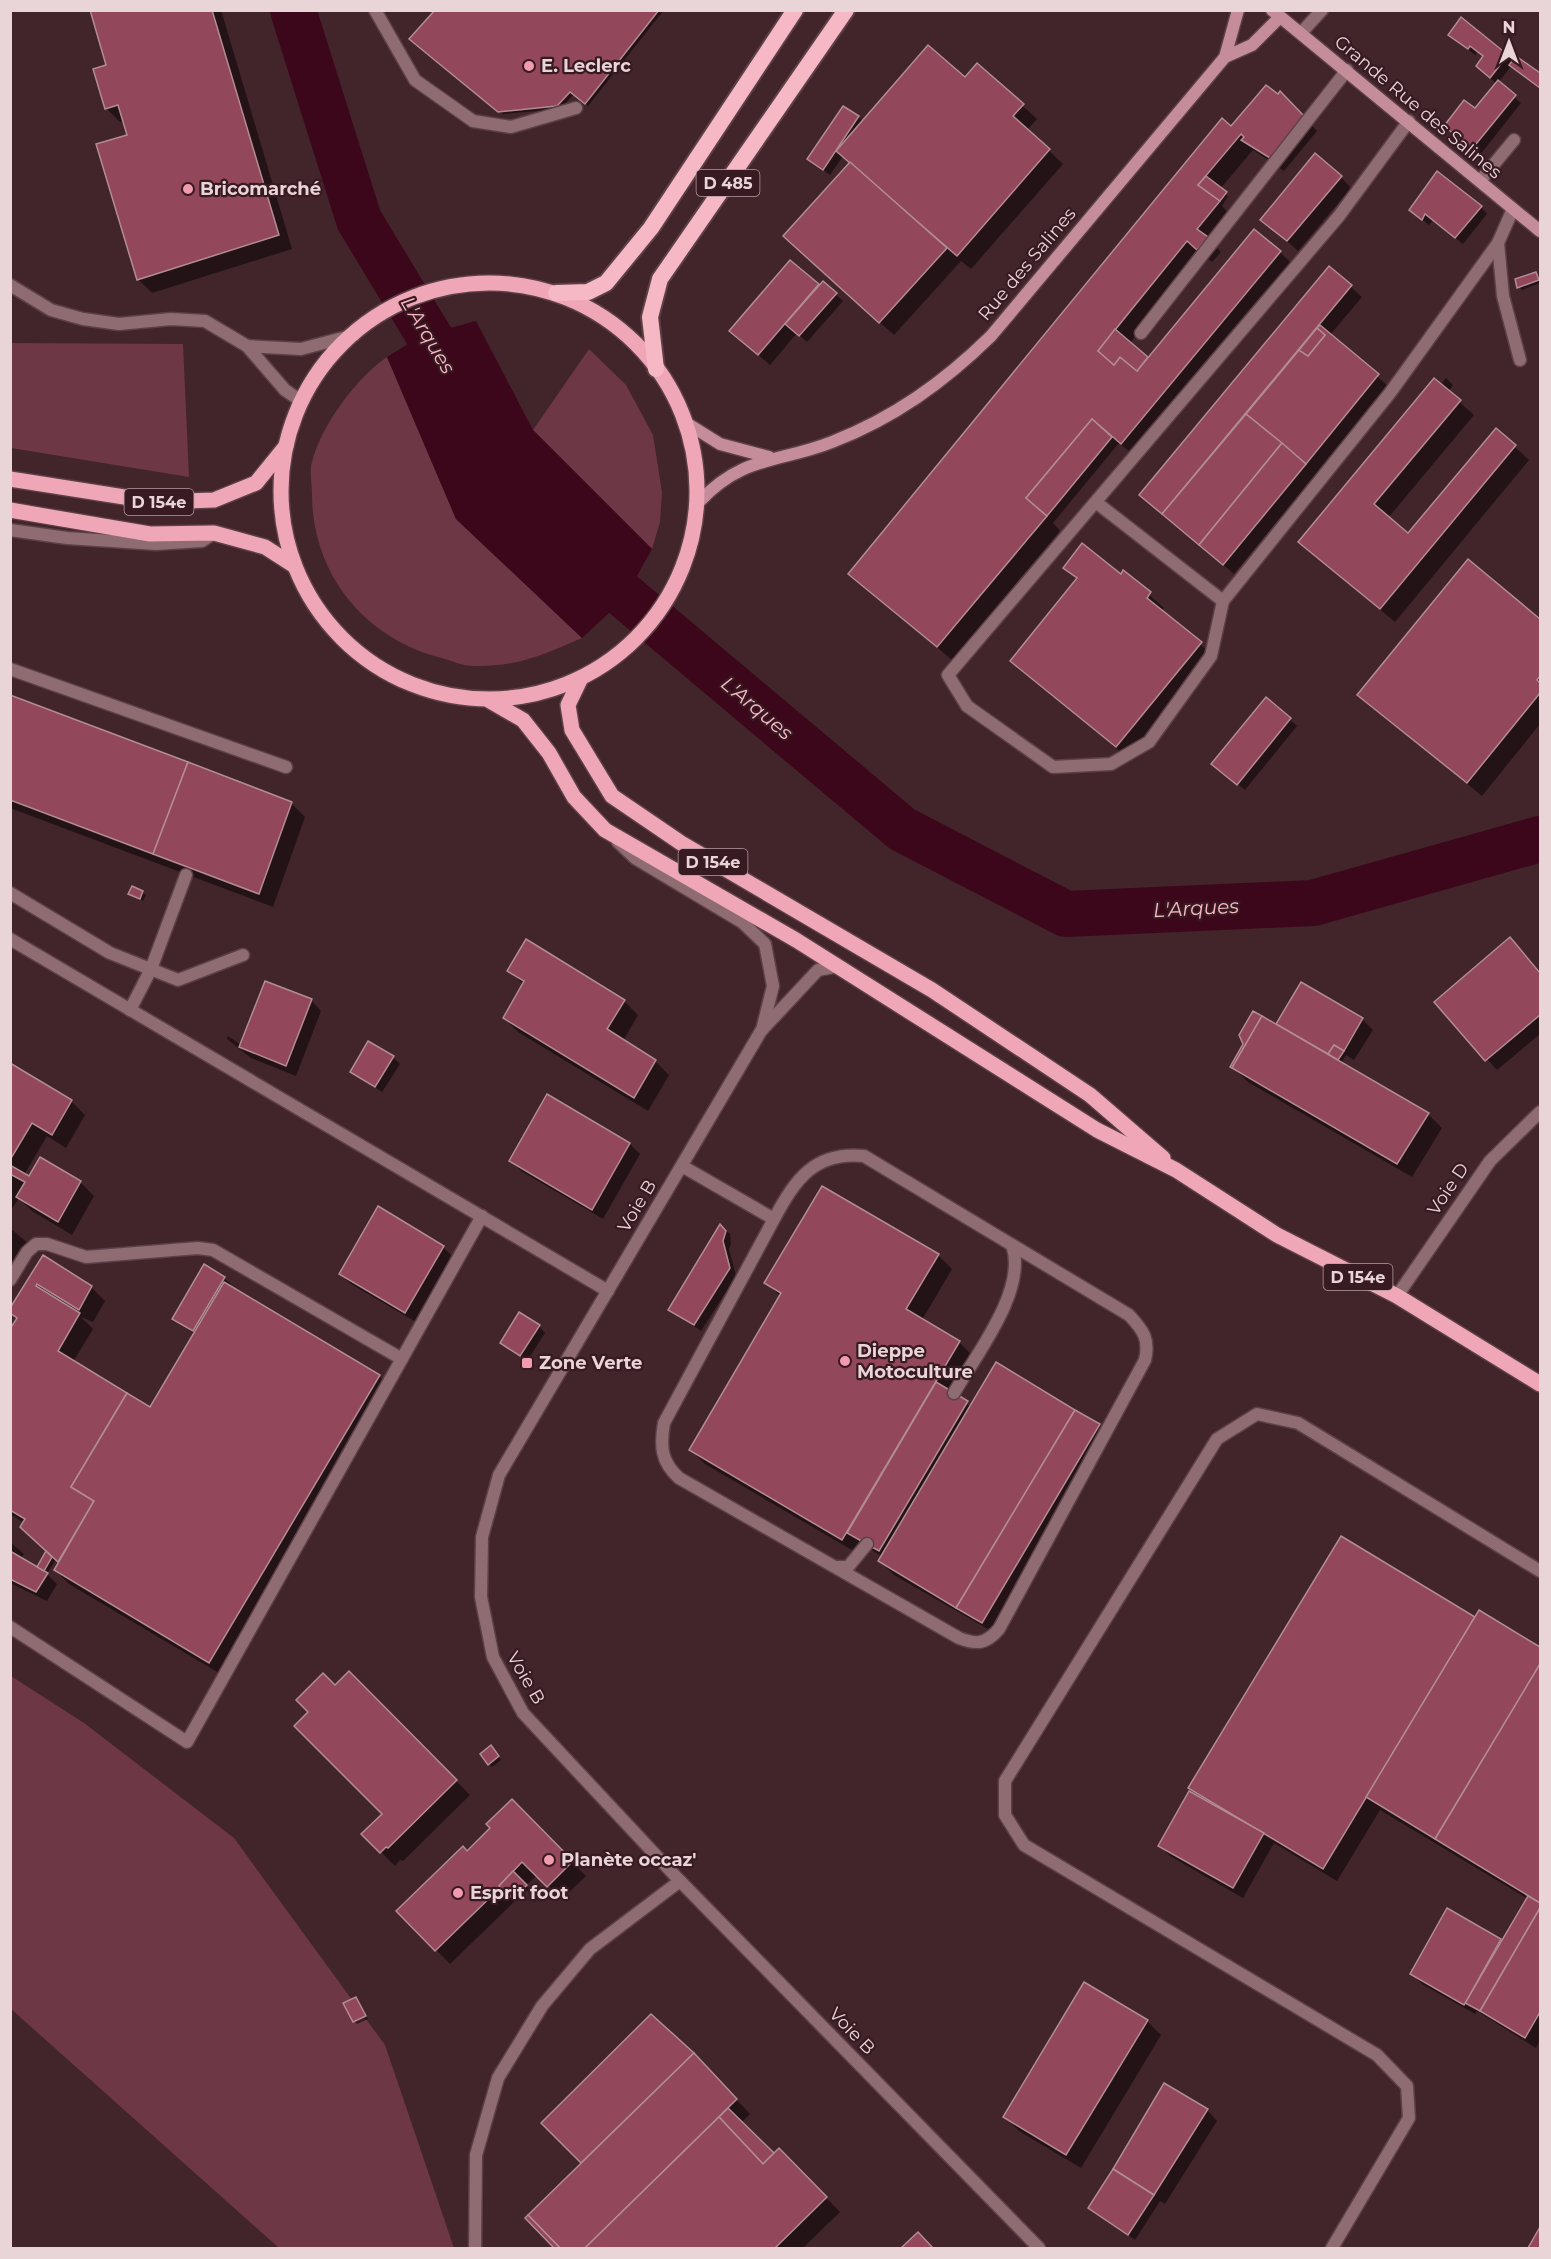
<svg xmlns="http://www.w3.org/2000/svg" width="1551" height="2259" font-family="Montserrat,sans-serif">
  <rect width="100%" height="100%" fill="#42242b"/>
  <g fill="#6d3745">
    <path d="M11,343L183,344L189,477L11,448Z"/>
    <path d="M589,349L626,385L653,435L662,492L660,522L652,549L533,430Z"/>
    <path d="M387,357L456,519L582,638C543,655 517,667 473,666C463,666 452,661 442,658C365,639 312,574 312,494C312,484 309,472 312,462C321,426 356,378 387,357Z"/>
    <path d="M11,1676L84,1723L234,1838L385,2045L454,2248H279L11,2009Z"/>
  </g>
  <path fill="#3d071b" d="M476,321L533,430L652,549L624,599L582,638L456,519L387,357L421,336Z"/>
  <g fill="#0007">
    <path d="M91,10H221L292,249L152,293L138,279L128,136L124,121L120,122L106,108L108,66Z"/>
    <path d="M437,10H664L588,106L574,94L560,109L503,114L414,41Z"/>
    <path d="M1462,19L1513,62L1517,58L1540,75V88L1512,65L1498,83L1521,103L1480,155L1452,132L1475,110L1497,84L1484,73V57L1477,52L1475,55L1450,35Z"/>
    <path d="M977,65L1037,119L1027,130L1063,164L971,269L961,261L894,335L799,250L851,164L843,156L830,175L809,159L858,117L863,122L965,79Z"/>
    <path d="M1280,93L1317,131L1284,171L1253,150L1220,189L1228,196L1222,206L1232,217L1211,242L1221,252L1212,262L1202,254L1130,343L1149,359L1280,252L1294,266L1136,457L1119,443L1053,523L1060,531L952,660L850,574L1232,128Z"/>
    <path d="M1341,177L1351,188L1298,251L1262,219Z"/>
    <path d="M1481,207L1487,214L1463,244L1433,220L1429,225L1411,210Z"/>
    <path d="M790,262L820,287L823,283L843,301L807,342L797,333L770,365L742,341Z"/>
    <path d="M1330,268L1362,297L1330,335L1388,386L1234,574L1141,495Z"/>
    <path d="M1536,274L1540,283L1522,290L1519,287Z"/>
    <path d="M1446,378L1453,385L1448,392L1474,415L1388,518L1408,535L1496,430L1529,460L1395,622L1300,542L1446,390L1442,383Z"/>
    <path d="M1468,562L1540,621V724L1482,796L1359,695Z"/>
    <path d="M1065,567L1121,577L1123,572L1164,608L1161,611L1215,657L1130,760L1012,661L1077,580Z"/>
    <path d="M10,696L291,803L305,817L273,907L10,808Z"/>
    <path d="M1266,699L1297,726L1245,790L1220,770Z"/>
    <path d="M132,888L146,895L143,901L130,894Z"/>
    <path d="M1520,949L1540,974V1034L1497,1070L1436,1002Z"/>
    <path d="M509,970L624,1001L638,1015L623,1041L655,1061L669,1075L648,1111L518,1032L504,1018L524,985Z"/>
    <path d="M1302,984L1362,1019L1373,1030L1354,1060L1346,1055L1341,1063L1428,1114L1442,1128L1412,1177L1248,1082L1234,1068L1277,1026Z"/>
    <path d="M311,1000L321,1011L296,1076L251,1058L227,1039L228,1036L241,1045Z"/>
    <path d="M393,1057L400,1064L382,1092L352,1072Z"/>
    <path d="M10,1064L71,1101L85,1115L66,1148L47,1136L24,1175L30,1178L80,1182L94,1196L72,1235L32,1211L19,1198L10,1212Z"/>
    <path d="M548,1096L630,1144L640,1154L603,1219L521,1171L511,1161Z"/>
    <path d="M722,1227L730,1234L731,1244L729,1249L736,1276L701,1331L670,1309Z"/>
    <path d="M10,1228L30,1245L10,1278Z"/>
    <path d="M443,1247L453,1257L416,1322L351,1284L340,1274Z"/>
    <path d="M938,1255L952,1269L922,1320L959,1342L973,1356L951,1393L971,1407L1099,1425L1110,1435L993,1632L894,1575L880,1561L883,1557L862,1544L857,1553L705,1464L691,1450L781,1297L766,1282Z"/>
    <path d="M43,1258L91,1287L105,1301L93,1322L81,1317L93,1329L73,1362L151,1409L195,1334L174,1318L224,1278L231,1284L229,1287L379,1376L393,1390L224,1676L69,1584L55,1570L59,1563L56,1559L47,1574L57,1584L47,1601L10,1583V1542L24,1554L21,1559L38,1569L47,1552L24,1523L10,1514V1332L18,1319L10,1312Z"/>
    <path d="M539,1326L545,1333L527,1361L502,1342Z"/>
    <path d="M1479,1612L1540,1649V2040L1536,2048L1477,2011L1475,2014L1422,1984L1412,1974L1500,1940L1502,1942L1528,1899L1380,1810L1337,1881L1274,1843L1243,1898L1170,1856L1160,1846L1201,1798L1190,1788L1475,1619Z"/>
    <path d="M349,1673L470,1795L403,1861L400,1860L395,1866L363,1834L384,1814L335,1687Z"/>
    <path d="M494,1750L501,1760L492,1767L482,1755Z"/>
    <path d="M512,1801L586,1876L562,1899L537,1875L526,1886L529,1889L517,1900L514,1898V1902L450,1964L398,1911L467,1853L492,1828Z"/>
    <path d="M356,1998L368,2019L357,2024L354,2021Z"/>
    <path d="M1147,2021L1161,2035L1081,2168L1019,2131L1005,2117Z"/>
    <path d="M693,2054L750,2114L741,2123L774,2155L779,2150L840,2212L803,2248H556L527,2218L583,2163L543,2123Z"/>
    <path d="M1207,2110L1217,2121L1165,2204L1160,2201L1135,2240L1090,2208Z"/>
  </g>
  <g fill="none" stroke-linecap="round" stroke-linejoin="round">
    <g stroke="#3d071b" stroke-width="46">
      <path d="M293,10L359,220L460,387"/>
      <path d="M576,555L902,829L1066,914L1313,903L1540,839"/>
    </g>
  </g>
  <g fill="#93475b" stroke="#b28c94" stroke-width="1.5">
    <path d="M90,10H212L279,235L137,280L96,144L127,135L118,105L105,109L93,69L106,65Z"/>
    <path d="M435,10H659L585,104L570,92L557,106L498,112L409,39Z"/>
    <path d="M1461,17L1508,55L1490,78L1476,66L1483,56L1470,46L1468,49L1448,35Z"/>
    <path d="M928,45L965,77L977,63L1024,104L1013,116L1050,149L957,256L836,151Z"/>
    <path d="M1516,56L1540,73V88L1509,65Z"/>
    <path d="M1498,80L1516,95L1472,149L1444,126L1464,100L1475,108Z"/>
    <path d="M1266,85L1278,94L1280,91L1304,116L1270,158L1241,140L1244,137L1241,134L1198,185L1220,201L1197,229L1208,237L1197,250L1187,241L1098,351L1114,365L1120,357L1137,371L1254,229L1281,251L1121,444L1092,419L1026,498L1047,516L937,647L848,574L1222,118L1231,126Z"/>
    <path d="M843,106L859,116L823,170L807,159Z"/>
    <path d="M1315,153L1342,176L1287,241L1260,220Z"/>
    <path d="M850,162L947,248L879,323L783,236Z"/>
    <path d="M1437,171L1482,206L1455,238L1425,214L1422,220L1409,210Z"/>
    <path d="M1206,176L1227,192L1220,201L1198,185Z"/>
    <path d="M790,260L819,284L758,355L729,331Z"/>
    <path d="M1329,266L1352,285L1162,514L1139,495Z"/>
    <path d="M1536,272L1539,280L1517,288L1515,279Z"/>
    <path d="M823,281L837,293L799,336L785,324Z"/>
    <path d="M1320,325L1379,374L1306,464L1246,414L1299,350L1308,356L1325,335L1317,328Z"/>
    <path d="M1317,328L1325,335L1308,356L1299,350Z"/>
    <path d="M1115,329L1148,357L1137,371L1120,357L1114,365L1098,351Z"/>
    <path d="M1434,378L1461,400L1374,504L1408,533L1496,428L1516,445L1380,609L1298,542Z"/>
    <path d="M1246,414L1282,443L1199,545L1162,514Z"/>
    <path d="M1092,419L1112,437L1047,516L1026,498Z"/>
    <path d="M1282,443L1306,464L1223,565L1199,545Z"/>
    <path d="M1082,543L1121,574L1123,570L1151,592L1147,598L1202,642L1116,747L1010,661L1077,578L1063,568Z"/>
    <path d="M1468,559L1540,619V676L1537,680L1540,683V693L1467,783L1357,695Z"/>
    <path d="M10,695L188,762L153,854L10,800Z"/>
    <path d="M1266,697L1291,718L1237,785L1211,764Z"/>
    <path d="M188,762L292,802L259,894L153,854Z"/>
    <path d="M132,886L143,891L140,899L128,894Z"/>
    <path d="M1510,937L1540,973V1015L1485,1061L1434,1002Z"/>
    <path d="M526,939L625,1000L607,1029L656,1060L634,1098L503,1018L524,981L507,971Z"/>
    <path d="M265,981L312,999L286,1066L239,1047Z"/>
    <path d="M1301,982L1363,1018L1344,1051L1334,1045L1328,1054L1276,1024Z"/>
    <path d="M1253,1011L1262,1016L1232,1068L1230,1067L1243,1044L1239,1035Z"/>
    <path d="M1262,1016L1429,1113L1397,1164L1232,1068Z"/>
    <path d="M368,1041L394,1056L375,1087L350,1072Z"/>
    <path d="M1334,1045L1344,1051L1338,1060L1328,1054Z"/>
    <path d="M10,1063L72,1100L52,1135L32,1123L10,1160Z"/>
    <path d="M547,1094L630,1143L592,1210L509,1161Z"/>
    <path d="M40,1157L81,1181L58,1222L16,1197L25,1182L10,1174V1165L29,1176Z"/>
    <path d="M822,1186L939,1254L906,1309L960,1341L842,1540L689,1450L781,1293L764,1283Z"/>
    <path d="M378,1206L444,1246L405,1313L339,1274Z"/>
    <path d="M720,1224L726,1231L723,1241L730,1268L694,1325L668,1310Z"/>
    <path d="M43,1255L92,1286L79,1310L37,1284L36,1286L80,1313L58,1351L127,1393L71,1487L94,1501L58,1562L20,1527L25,1519L10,1510V1329L17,1318L10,1313V1308Z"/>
    <path d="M204,1264L225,1277L193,1331L172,1319Z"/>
    <path d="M224,1282L380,1375L209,1663L54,1570L94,1501L71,1487L127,1393L150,1407Z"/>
    <path d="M519,1312L540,1325L520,1356L500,1343Z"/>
    <path d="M996,1362L1075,1410L956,1608L878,1561Z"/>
    <path d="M936,1382L968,1401L879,1551L847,1533Z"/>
    <path d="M1075,1410L1100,1424L982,1623L956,1608Z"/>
    <path d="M1341,1536L1475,1617L1323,1869L1188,1788Z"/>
    <path d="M10,1551L48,1573L36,1592L10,1579Z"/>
    <path d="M46,1551L52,1557L44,1571L37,1567Z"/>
    <path d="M1479,1610L1540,1647V1664L1435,1839L1366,1797Z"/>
    <path d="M1540,1664V1903L1435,1839Z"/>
    <path d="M349,1671L457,1780L388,1848L386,1847L380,1853L361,1834L382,1814L294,1726L308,1712L296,1700L323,1673L335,1685Z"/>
    <path d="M491,1745L499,1756L488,1765L480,1754Z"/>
    <path d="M1189,1791L1264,1833L1233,1888L1158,1846Z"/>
    <path d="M512,1799L573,1861L547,1887L522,1862L499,1886L501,1887L435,1951L396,1911L463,1846L467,1851L490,1828L486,1824Z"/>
    <path d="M513,1871L527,1885L513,1899L499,1886Z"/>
    <path d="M1528,1896L1540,1903V1908L1480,2011L1465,2003Z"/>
    <path d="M1447,1908L1501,1939L1464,2005L1410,1974Z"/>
    <path d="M1540,1908V2012L1525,2038L1480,2011Z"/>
    <path d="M1084,1982L1148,2020L1066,2155L1003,2117Z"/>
    <path d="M356,1997L366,2016L353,2022L343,2003Z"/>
    <path d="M651,2014L694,2053L581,2163L541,2123Z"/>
    <path d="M694,2053L737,2099L585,2248H560L528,2215Z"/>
    <path d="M1164,2083L1208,2109L1154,2195L1113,2169Z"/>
    <path d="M728,2108L774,2153L763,2164L719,2117Z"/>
    <path d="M719,2117L763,2164L779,2148L827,2197L775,2248H585Z"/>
    <path d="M1113,2169L1154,2195L1128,2235L1088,2208Z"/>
    <path d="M528,2215L560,2248H554L525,2218Z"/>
    <path d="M1540,2227V2248H1528Z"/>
    <path d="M918,2232L933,2248H901Z"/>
  </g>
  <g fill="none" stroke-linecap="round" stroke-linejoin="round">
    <g stroke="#5d4047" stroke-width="15">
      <g id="service">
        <path d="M375,10L415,80L473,121L511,127L576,108"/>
        <path d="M1409,121L1339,216L948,675L967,706L1053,767L1111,764L1149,742L1211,656L1223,601L1390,393L1498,243L1513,209"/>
        <path d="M1480,181L1514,140"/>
        <path d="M1498,243L1503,296L1520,360"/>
        <path d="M10,285L51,310L83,319L119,324L171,319L205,321L247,346L285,390L301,401"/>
        <path d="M1141,333L1347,70"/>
        <path d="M247,346L301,349L354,335"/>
        <path d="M1097,503L1223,601"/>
        <path d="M10,530L67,538L156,544L202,541L214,533"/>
        <path d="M10,669L286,767"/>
        <path d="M618,842L635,858L742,922L765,944L773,986L762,1030"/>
        <path d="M10,893L110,953L178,980L243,955"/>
        <path d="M10,939L608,1291"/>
        <path d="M839,966L818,970L761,1031L499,1475L482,1537L481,1597L493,1657L523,1713L680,1881L1039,2248"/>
        <path d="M130,1010L151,969L186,875"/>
        <path d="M682,1166L774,1219L664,1423C660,1446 661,1462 679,1478L959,1638C977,1645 986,1644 999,1629L1145,1360C1150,1339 1143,1330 1129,1315L864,1156C814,1151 795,1180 774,1219"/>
        <path d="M10,1280L27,1252L36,1244H47L86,1257L198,1248L213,1250L402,1359"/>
        <path d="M1397,1296L1490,1161L1540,1112"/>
        <path d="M954,1393C976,1355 1028,1289 1012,1245"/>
        <path d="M836,1567H848L867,1544"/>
        <path d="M10,1627L187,1742L482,1216"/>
        <path d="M475,2248L476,2155L498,2078L542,2006L590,1949L680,1881"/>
        <path d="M1332,2248L1409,2118L1407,2086L1377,2055L1024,1845L1005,1815V1781L1217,1439L1257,1414L1298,1423L1540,1571"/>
      </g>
    </g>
    <g stroke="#5d4047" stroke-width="15">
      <path id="tertiary" d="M1301,33L1322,10"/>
    </g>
    <g stroke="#5d4047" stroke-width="15">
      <g id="secondary">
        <path d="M1272,10L1540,231"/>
        <path d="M1225,57L1252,45L1280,17"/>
        <path d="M688,424L720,444L769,457"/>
        <path d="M700,501C743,455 779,463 832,442C894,418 944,382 991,336L1225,57L1238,10"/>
      </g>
    </g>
    <g stroke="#5d4047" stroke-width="18">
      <g id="primary">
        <circle cx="489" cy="491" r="208"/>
        <path d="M10,479L156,502L214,500L256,483L286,446"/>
        <path d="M10,510L150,534L214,533L265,547L293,565"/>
        <path d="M581,678L568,705L572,730L612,796L681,843L932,990L1090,1095L1163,1158"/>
        <path d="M490,701L523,720L549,753L574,797L605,830L796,940L1097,1130L1176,1170L1277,1235L1397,1296L1540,1384"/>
      </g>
    </g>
    <g stroke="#5d4047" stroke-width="20">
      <g id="trunk">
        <path d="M556,293L588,292L606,283L651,228L795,10"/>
        <path d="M656,369L650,317L660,279L846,10"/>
      </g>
    </g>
    <use href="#service" stroke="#8f6b72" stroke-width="12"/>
    <use href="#tertiary" stroke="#8f6b72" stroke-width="12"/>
    <use href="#secondary" stroke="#c58c99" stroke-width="12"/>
    <use href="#primary" stroke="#efa6b6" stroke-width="15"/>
    <use href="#trunk" stroke="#f7b8c5" stroke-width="16"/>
  </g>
  <g fill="#f29aae" stroke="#371a22" stroke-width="2">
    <circle cx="529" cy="66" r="6"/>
    <circle cx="188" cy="189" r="6"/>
    <circle cx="845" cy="1361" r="6"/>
    <rect x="521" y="1357" width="12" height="12" rx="3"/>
    <circle cx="549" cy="1860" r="6"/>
    <circle cx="458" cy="1893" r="6"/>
  </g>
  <g text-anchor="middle" stroke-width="4.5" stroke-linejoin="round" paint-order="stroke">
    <g fill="#371a22" stroke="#b49ca1" stroke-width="1.5">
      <rect x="696.5" y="170" width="63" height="26" rx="4.5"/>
      <rect x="124.5" y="489" width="69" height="26" rx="4.5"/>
      <rect x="678.5" y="849" width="69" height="26" rx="4.5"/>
      <rect x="1323.5" y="1264" width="69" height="26" rx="4.5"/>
    </g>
    <g font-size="16" font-weight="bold" fill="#e9d4d8">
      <text x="728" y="189">D 485</text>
      <text x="159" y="508">D 154e</text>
      <text x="713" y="868">D 154e</text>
      <text x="1358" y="1283">D 154e</text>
    </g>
    <g font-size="18" font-weight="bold" fill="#e9d4d8" stroke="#371a22" text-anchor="start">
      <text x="541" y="72">E. Leclerc</text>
      <text x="200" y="195">Bricomarché</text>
      <text x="857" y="1357">Dieppe<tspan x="857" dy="21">Motoculture</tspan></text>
      <text x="539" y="1369">Zone Verte</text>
      <text x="561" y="1866">Planète occaz'</text>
      <text x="470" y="1899">Esprit foot</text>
    </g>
    <g font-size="18" fill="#e9d4d8" stroke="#371a22">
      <text transform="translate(1418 107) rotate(40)" y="6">Grande Rue des Salines</text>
      <text transform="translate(1027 264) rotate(-50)" y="6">Rue des Salines</text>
      <text transform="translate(1448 1189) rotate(-56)" y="6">Voie D</text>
      <text transform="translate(637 1206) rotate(-59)" y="6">Voie B</text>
      <text transform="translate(526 1678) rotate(60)" y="6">Voie B</text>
      <text transform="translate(852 2031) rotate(46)" y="6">Voie B</text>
    </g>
    <g font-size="20" font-style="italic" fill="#fbb7c5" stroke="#371a22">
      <text transform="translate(428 335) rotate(59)" y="7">L'Arques</text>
      <text transform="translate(757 708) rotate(40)" y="7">L'Arques</text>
      <text transform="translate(1196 908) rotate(-3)" y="7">L'Arques</text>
    </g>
  </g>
  <rect width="1551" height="2259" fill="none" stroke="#e9d4d8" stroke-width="24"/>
  <g transform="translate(1509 42)" stroke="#371a22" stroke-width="4.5" paint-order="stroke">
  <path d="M0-4.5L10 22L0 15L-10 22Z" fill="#e9d4d8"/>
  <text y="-9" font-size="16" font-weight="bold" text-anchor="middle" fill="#e9d4d8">N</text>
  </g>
</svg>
